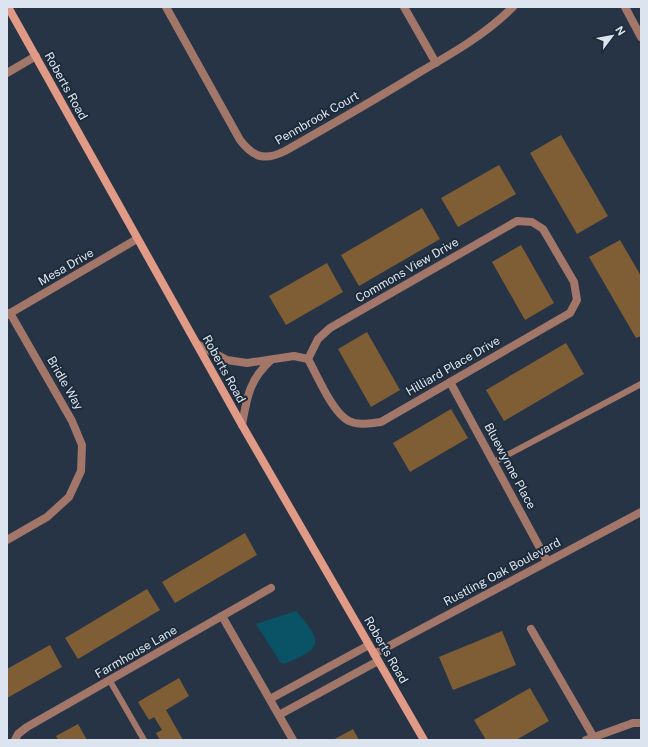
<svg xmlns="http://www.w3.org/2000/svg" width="648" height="747" font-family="'Public Sans',sans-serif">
  <rect width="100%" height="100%" fill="#273445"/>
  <path fill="#0a5266" d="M296,611C323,642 324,648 284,664L280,662L256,624Z"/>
  <g fill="#805e35">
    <path d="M561,135L608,216L577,234L530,153Z"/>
    <path d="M499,165L516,194L458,227L441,198Z"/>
    <path d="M422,208L440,239L359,286L341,255Z"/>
    <path d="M620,240L641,276V336L636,338L589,257Z"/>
    <path d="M521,245L554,303L525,320L492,262Z"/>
    <path d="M327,263L343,292L286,325L269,296Z"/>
    <path d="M367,332L400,390L371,407L338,349Z"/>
    <path d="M566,343L584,374L504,421L486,390Z"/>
    <path d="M451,409L468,438L410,472L393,443Z"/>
    <path d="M245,533L257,555L175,603L162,582Z"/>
    <path d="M147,589L160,610L78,659L65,638Z"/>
    <path d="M502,631L516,665L453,690L439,657Z"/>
    <path d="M50,645L62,667L7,698V669Z"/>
    <path d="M179,678L189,696L166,710L183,740H160L156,733L162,730L154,717L149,720L138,702Z"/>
    <path d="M530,688L549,721L516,740H486L474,720Z"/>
    <path d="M78,724L87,740H58L56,736Z"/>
    <path d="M353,729L359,740H333Z"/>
  </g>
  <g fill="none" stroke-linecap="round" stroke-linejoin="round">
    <g stroke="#a27668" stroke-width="6">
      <path d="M494,462L641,384"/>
      <path d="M110,681L144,740"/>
    </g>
    <g stroke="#a27668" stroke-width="8">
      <path d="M166,7L240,140C254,158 265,161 285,151C331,125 376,99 420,72C453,53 486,34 513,7"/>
      <path d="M404,7L436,63"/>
      <path d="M625,7L641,37"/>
      <path d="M7,73L36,56"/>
      <path d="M7,315L137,239"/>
      <path d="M197,344L227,360L247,363L294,356L308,359C317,375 333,414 349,421C359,426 371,423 381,422L570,313L577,300L574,282L543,229L532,222L517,221L330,328L318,339L308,359"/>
      <path d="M450,382L547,561"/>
      <path d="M242,425C247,397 249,380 271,360"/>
      <path d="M7,540L47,517L69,497L81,471L82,445L72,421L10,313"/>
      <path d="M222,616L293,740"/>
      <path d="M531,629L593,736"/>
      <path d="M374,654L641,512"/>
      <path d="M270,699L369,645"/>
      <path d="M279,715L378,661"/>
      <path d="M15,740L18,734L27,727L271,588"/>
      <path d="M586,740L633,723H641"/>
    </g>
    <path stroke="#e09a85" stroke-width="8" d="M8,7L242,425L424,740"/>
  </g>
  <g text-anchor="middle" stroke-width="4" stroke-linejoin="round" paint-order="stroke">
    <g font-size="12" fill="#dce5ef" stroke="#1d2a3a">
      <text transform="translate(66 86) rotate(61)" y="4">Roberts Road</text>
      <text transform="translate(317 118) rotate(-30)" y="4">Pennbrook Court</text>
      <text transform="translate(66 267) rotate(-30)" y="4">Mesa Drive</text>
      <text transform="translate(407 270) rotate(-30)" y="4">Commons View Drive</text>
      <text transform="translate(453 366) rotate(-30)" y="4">Hilliard Place Drive</text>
      <text transform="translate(224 369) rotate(61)" y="4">Roberts Road</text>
      <text transform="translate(65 383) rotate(60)" y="4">Bridle Way</text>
      <text transform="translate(510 466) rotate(62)" y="4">Bluewynne Place</text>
      <text transform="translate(502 572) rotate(-28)" y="4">Rustling Oak Boulevard</text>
      <text transform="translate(386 650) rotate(60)" y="4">Roberts Road</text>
      <text transform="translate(136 652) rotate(-30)" y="4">Farmhouse Lane</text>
    </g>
  </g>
  <rect width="648" height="747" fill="none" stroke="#dce5ef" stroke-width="16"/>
  <g transform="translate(612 36) rotate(58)" stroke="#1d2a3a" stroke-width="3" paint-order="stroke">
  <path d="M0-3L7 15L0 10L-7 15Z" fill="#dce5ef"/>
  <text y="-6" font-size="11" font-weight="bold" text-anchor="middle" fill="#dce5ef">N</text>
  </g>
</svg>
